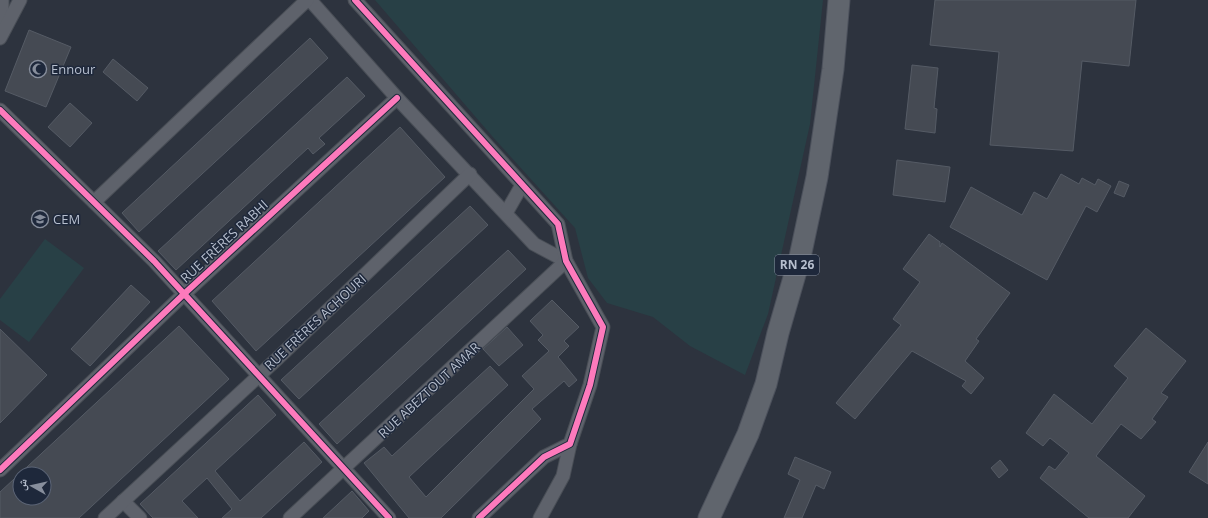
<svg xmlns="http://www.w3.org/2000/svg" width="1208" height="518" font-family="'Open Sans','Noto Naskh Arabic',sans-serif">
  <rect width="100%" height="100%" fill="#2d333e"/>
  <g fill="#284046">
    <path d="M375,0H823L810,124L768,314L745,375L690,346L653,317L607,303L588,278L575,228L492,136Z"/>
    <path d="M45,239L84,268L29,342L0,320V299Z"/>
  </g>
  <g fill="#454a53" stroke="#555b65" fill-rule="evenodd">
    <path d="M935,0H1136L1129,66L1082,61L1073,151L990,145L999,52L930,45Z"/>
    <path d="M29,30L71,47L46,107L5,91Z"/>
    <path d="M310,38L328,58L139,232L122,213Z"/>
    <path d="M113,59L148,88L137,101L103,72Z"/>
    <path d="M912,65L938,68L934,108L937,109L935,133L905,129Z"/>
    <path d="M347,77L365,96L319,138L325,144L313,154L308,148L176,270L158,251Z"/>
    <path d="M70,103L92,123L70,147L48,127Z"/>
    <path d="M400,127L445,177L256,351L212,301Z"/>
    <path d="M897,160L950,167L945,202L893,195Z"/>
    <path d="M1061,174L1079,184L1082,178L1095,185L1098,179L1111,186L1097,212L1086,206L1047,280L950,227L971,187L1022,215L1034,192L1047,199Z"/>
    <path d="M1119,181L1129,185L1124,197L1114,193Z"/>
    <path d="M470,206L488,225L299,399L281,380Z"/>
    <path d="M929,234L940,242V247L942,243L1010,293L976,339L979,341L965,361L984,378L971,394L962,386L966,381L912,351L855,419L836,403L901,325L893,319L920,282L903,269Z"/>
    <path d="M508,250L526,269L337,444L319,424Z"/>
    <path d="M131,285L150,302L90,366L71,349Z"/>
    <path d="M552,300L579,327L564,341L569,346L558,357L577,380L569,387L564,381L532,409L541,419L441,518H409L364,463L384,447L392,456L490,366L508,385L409,477L426,497L534,389L522,376L549,351L538,340L543,335L530,321Z"/>
    <path d="M179,326L229,379L79,518H0V492ZM20,474H44V498H20Z"/>
    <path d="M507,327L523,345L499,366L483,349Z"/>
    <path d="M1146,328L1186,361L1161,393L1168,397L1152,419L1156,422L1141,439L1121,424L1096,456L1145,496L1128,518H1089L1040,478L1049,466L1055,470L1069,453L1050,438L1043,446L1026,433L1054,394L1092,424L1128,378L1114,366Z"/>
    <path d="M0,329L47,375L0,423Z"/>
    <path d="M258,395L276,415L215,471L240,501L304,442L322,462L261,518H222L232,509L207,478L182,501L198,518H153L140,504Z"/>
    <path d="M1208,442V484L1189,472Z"/>
    <path d="M795,457L831,472L824,489L816,485L802,518H784L800,480L788,474Z"/>
    <path d="M1000,460L1008,470L999,478L991,468Z"/>
    <path d="M352,491L369,511L362,518H323Z"/>
  </g>
  <g fill="none" stroke-linecap="round" stroke-linejoin="round">
    <g stroke="#494e56" stroke-width="15">
      <g id="street">
        <path d="M2,0V32"/>
        <path d="M310,0L397,98L534,244L566,261"/>
        <path d="M355,0L558,224L566,261L603,327L590,385L570,444L544,457L479,518"/>
        <path d="M0,38L20,0"/>
        <path d="M0,110L154,261L389,518"/>
        <path d="M94,202L307,0"/>
        <path d="M506,213L522,185"/>
        <path d="M0,470L184,294L397,98"/>
        <path d="M123,501L140,518"/>
        <path d="M105,518L278,358L470,174"/>
        <path d="M290,518L566,261"/>
        <path d="M540,518L563,476L570,444"/>
      </g>
    </g>
    <g stroke="#4b505b" stroke-width="23">
      <path id="primary" d="M709,518L748,434L766,384L778,333L800,257L817,177L833,69L839,0"/>
    </g>
    <use href="#street" stroke="#5e626b" stroke-width="13"/>
    <use href="#primary" stroke="#60656d" stroke-width="21"/>
    <g stroke="#1e283b" stroke-width="8">
      <g id="cycleway">
        <path d="M355,0L558,224L566,261L603,327L590,385L570,444L544,457L479,518"/>
        <path d="M0,110L154,261L389,518"/>
        <path d="M0,470L184,294L397,98"/>
      </g>
    </g>
    <use href="#cycleway" stroke="#fd7abc" stroke-width="6"/>
  </g>
  <defs>
    <g id="mosque-ring" transform="scale(0.9)"><circle r="9.5" fill="#1e283b" stroke="#878e9c" stroke-width="1.5"/><path d="M3.5-4.9A6 6 0 1 0 3.5 4.9A5 5 0 1 1 3.5-4.9Z" fill="#878e9c"/></g>
    <g id="school-ring" transform="scale(0.9)"><circle r="9.5" fill="#1e283b" stroke="#878e9c" stroke-width="1.5"/><path d="M0-5L7-2L0 1L-7-2ZM-4 1L0 2.5L4 1V4Q0 6-4 4Z" fill="#878e9c"/></g>
  </defs>
  <g fill-rule="evenodd">
    <use href="#mosque-ring" x="38" y="69"/>
    <use href="#school-ring" x="40" y="219"/>
  </g>
  <g text-anchor="middle" stroke-width="3" stroke-linejoin="round" paint-order="stroke">
    <rect fill="#1e283b" stroke="#8992a2" stroke-width="1" x="775" y="255" width="44" height="20" rx="3"/>
    <g font-size="12" font-weight="bold" fill="#b7bfce">
      <text x="797" y="269">RN 26</text>
    </g>
    <g font-size="13" fill="#b7bfce" stroke="#1e283b" text-anchor="start">
      <text x="51" y="74">Ennour</text>
      <text x="53" y="224">CEM</text>
    </g>
    <g font-size="13" fill="#b7bfce" stroke="#1e283b">
      <text transform="translate(224 241) rotate(-43)" y="5">RUE FRÈRES RABHI</text>
      <text transform="translate(315 322) rotate(-43)" y="5">RUE FRÈRES ACHOURI</text>
      <text transform="translate(429 390) rotate(-43)" y="5">RUE ABEZTOUT AMAR</text>
    </g>
  </g>
  <g transform="translate(32 486) rotate(278)"><circle r="19" fill="#1e283b" stroke="#5b6476"/>
  <path d="M0-3L7 15L0 10L-7 15Z" fill="#878e9c"/>
  <text y="-6" font-size="11" font-weight="bold" text-anchor="middle" fill="#b7bfce">ش</text>
  </g>
</svg>
